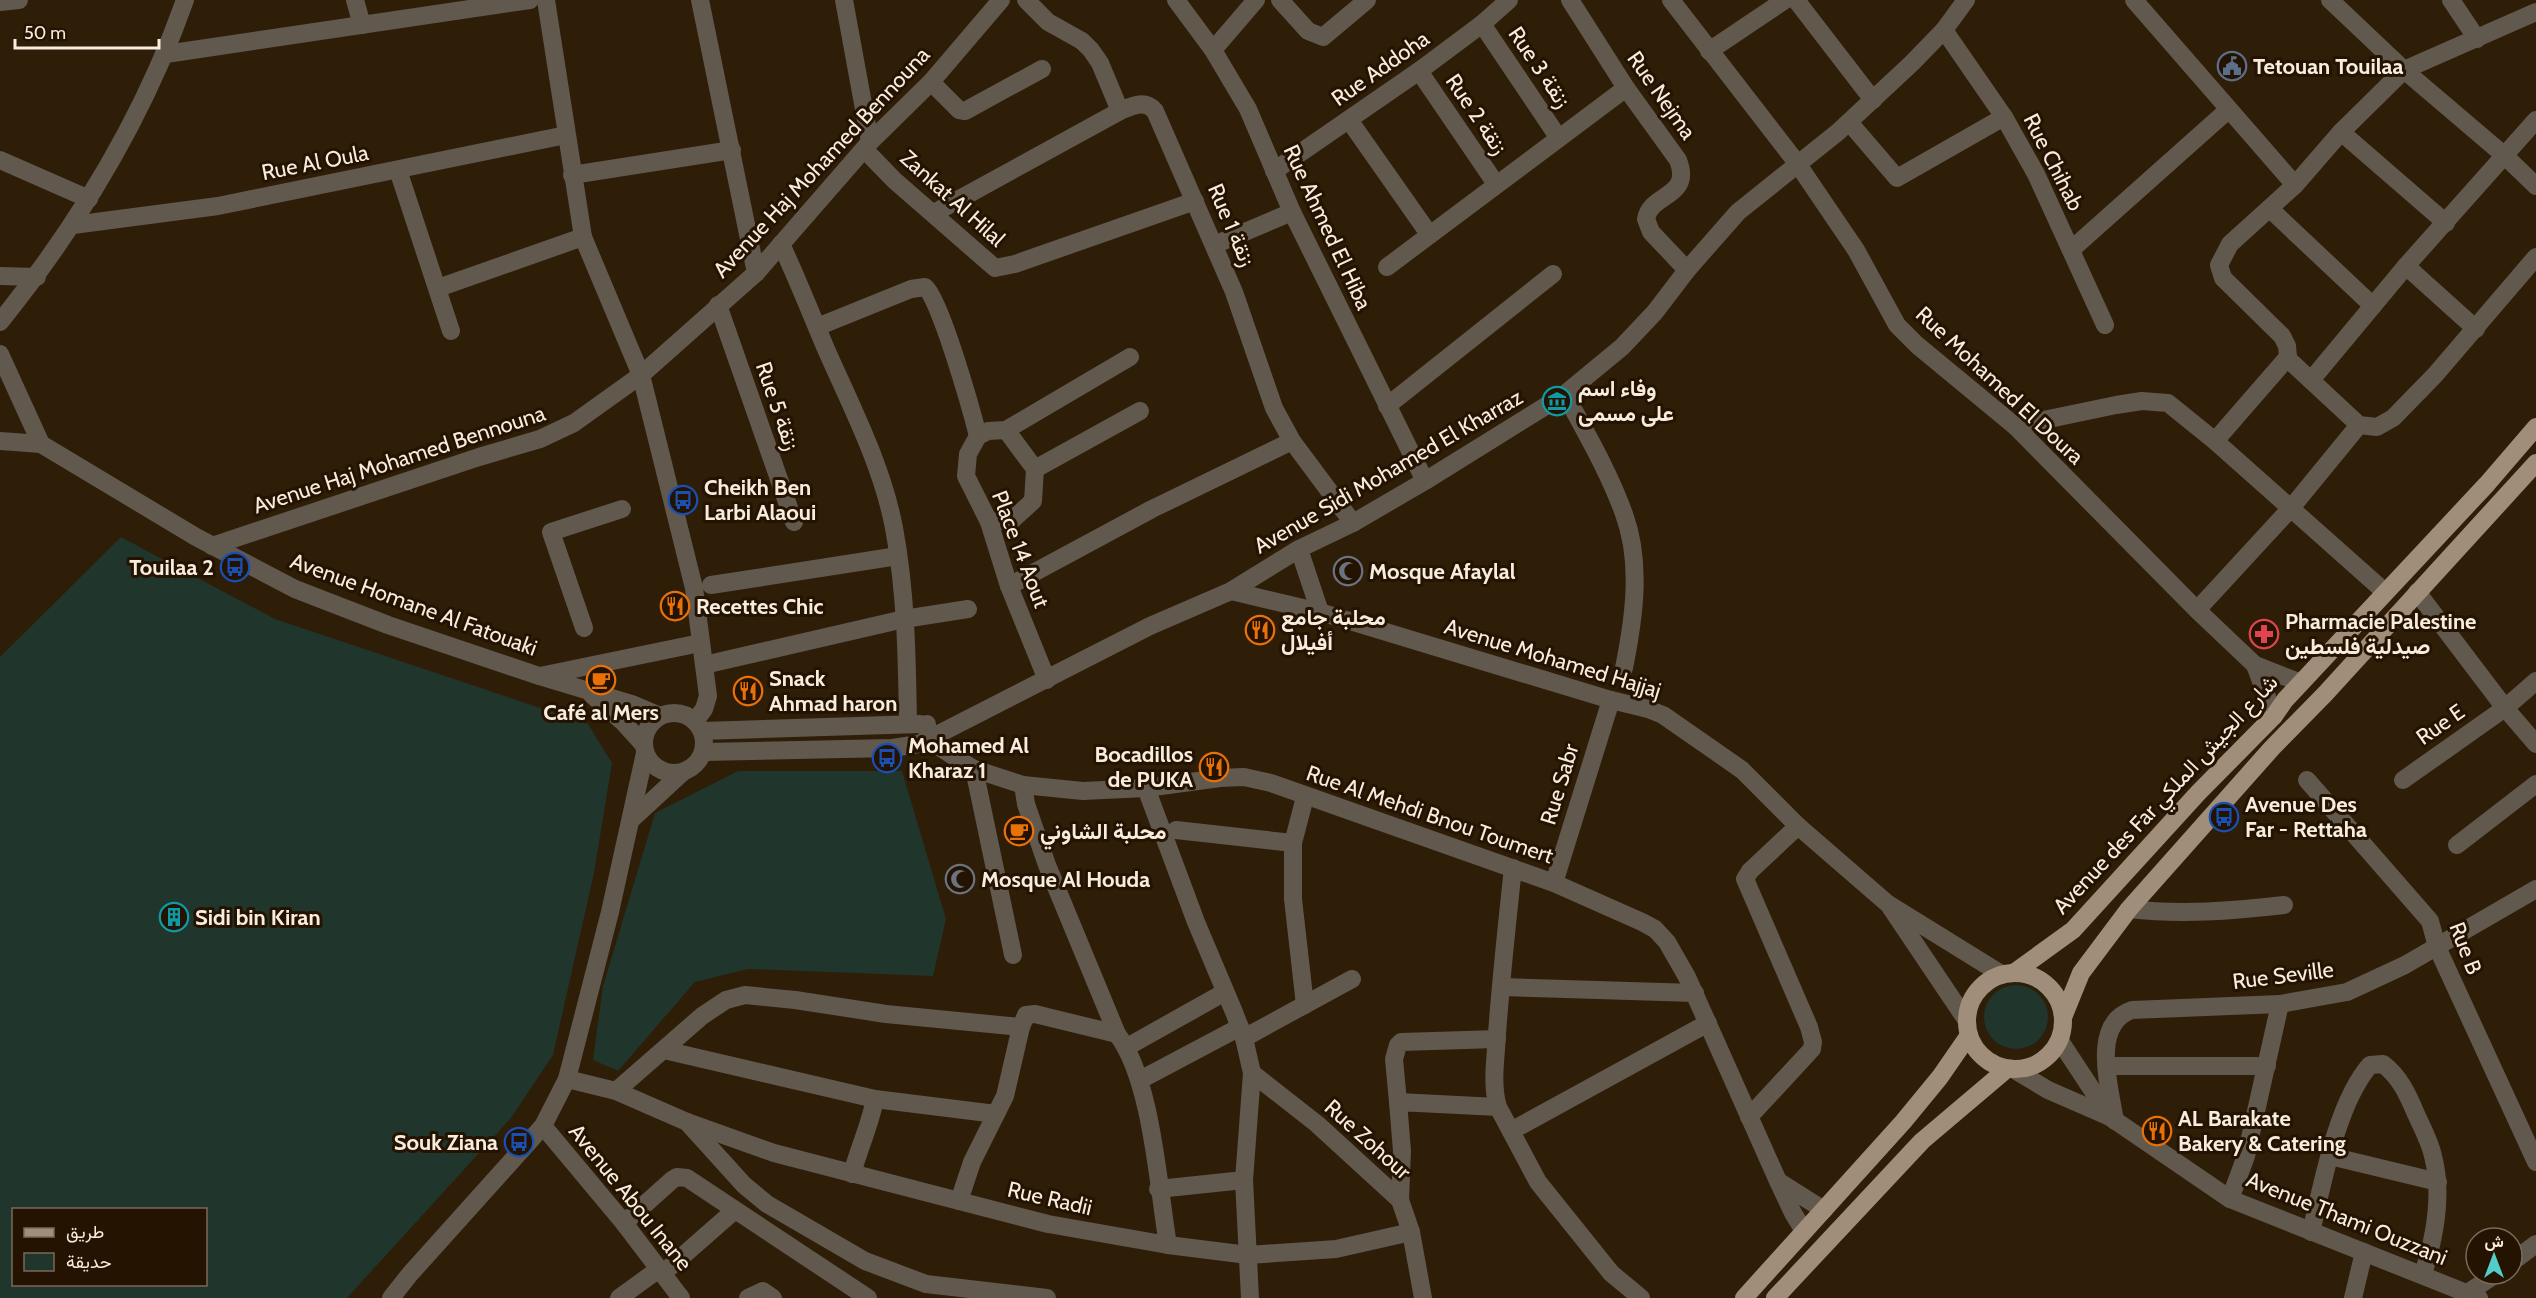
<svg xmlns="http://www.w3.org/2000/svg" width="2536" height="1298" font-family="Cabin,Vazirmatn,sans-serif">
  <rect width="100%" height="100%" fill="#2e1d07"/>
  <g fill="#20352b" fill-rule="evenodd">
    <path d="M121,537L275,619L588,724L612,763L594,873L553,1055L511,1118L347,1298H0V657ZM14,1210H206V1284H14Z"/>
    <path d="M738,771H902L946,919L933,976L748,969L695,982L618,1071L593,1060L603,986L655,813Z"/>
    <circle cx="2016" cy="1017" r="32"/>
  </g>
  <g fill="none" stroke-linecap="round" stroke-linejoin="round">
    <g stroke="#61584e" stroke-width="18">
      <path d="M355,0L362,25"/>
      <path d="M546,0L583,237L641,375L694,588L708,696L704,709L695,721"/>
      <path d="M700,0L756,273"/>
      <path d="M844,0L870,142"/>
      <path d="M1026,0L1048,22L1082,41L1091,50L1100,63L1120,111C1132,106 1145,99 1155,111L1234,292L1274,408L1292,441L1353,523"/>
      <path d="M1176,0L1213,50L1248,109L1292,212L1425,481"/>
      <path d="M1280,0L1308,31L1323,37L1367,0"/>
      <path d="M1570,0L1626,88L1678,160C1693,198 1650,193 1646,219L1651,232L1687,270"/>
      <path d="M1671,0L1797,163L1856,250L1897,325L1917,345L2015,426L2197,610L2255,665L2301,683"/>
      <path d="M1796,0L1873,100"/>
      <path d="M2134,0L2295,185"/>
      <path d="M2330,0L2404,70L2505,156L2536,186"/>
      <path d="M2451,0L2477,39"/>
      <path d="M0,2L19,0"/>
      <path d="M1482,24L1558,137"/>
      <path d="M1944,30L2004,117L2036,174L2105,325"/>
      <path d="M1213,50L1256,0"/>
      <path d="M1709,51L1785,0"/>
      <path d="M166,54L530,0"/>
      <path d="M1419,71L1496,184"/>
      <path d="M931,82L959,110L965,111L1042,69"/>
      <path d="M1349,120L1429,234"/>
      <path d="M1849,122L1897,178L2004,117"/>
      <path d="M2341,132L2446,223"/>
      <path d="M864,149L894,180L995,268L1015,264L1195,201"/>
      <path d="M0,160L89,199"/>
      <path d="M398,170L451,331"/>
      <path d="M1274,171L1419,71L1482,24L1509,0"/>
      <path d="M572,175L732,150"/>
      <path d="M2270,209L2373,306"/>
      <path d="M934,213L1120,111"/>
      <path d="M73,225L218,206L566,135"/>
      <path d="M781,244C797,278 811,314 826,349C851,406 882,465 894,528C906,592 907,658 908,724"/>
      <path d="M1214,245L1292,212"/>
      <path d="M2072,249L2228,110"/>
      <path d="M2406,266L2476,329"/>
      <path d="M1387,267L1626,88"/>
      <path d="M0,276L37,277"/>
      <path d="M438,288L583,237"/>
      <path d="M718,305L794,522"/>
      <path d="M0,322C79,224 143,119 185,0"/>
      <path d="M817,327L911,289L925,287C940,298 972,412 978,436"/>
      <path d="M0,354L41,444"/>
      <path d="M2288,359L2359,425L2377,427L2393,418L2435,375L2536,257"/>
      <path d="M2312,379L2406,266L2536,120"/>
      <path d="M1565,394C1586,433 1609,472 1624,514C1642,563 1634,618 1624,668"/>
      <path d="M1387,406L1553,274"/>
      <path d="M2015,426L2116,405L2142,401L2168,403L2215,441L2385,592"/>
      <path d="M978,436L968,454L966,476L989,522L1009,586L1047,680"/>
      <path d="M978,436L988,431L1006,430L1130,357"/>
      <path d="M0,441L41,444L196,537L295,589L388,625L539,676L632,704L660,716"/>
      <path d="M2215,441L2288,357L2287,346L2282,336L2223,278L2219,265L2230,244L2295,185L2341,132L2404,70L2536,12"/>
      <path d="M1035,469L1140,411"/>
      <path d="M989,522L1012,520L1033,501L1035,469L1006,430"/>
      <path d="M212,546L479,457L540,439L574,423L641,375L756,273L870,142L931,82L1001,0"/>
      <path d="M1299,549L1320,612"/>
      <path d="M711,585L898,556"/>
      <path d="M1009,586L1152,509L1292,441"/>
      <path d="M1231,591L1320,612L1611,700L1648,709L1663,715L1742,770L1798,826L1888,904L2001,974"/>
      <path d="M2417,592L2505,708L2536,744"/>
      <path d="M2197,610L2291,508L2359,425"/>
      <path d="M584,628L551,532L622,509"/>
      <path d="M704,665L904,619L968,609"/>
      <path d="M2255,665L2274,716"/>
      <path d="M540,676L700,643"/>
      <path d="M592,695L623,722L643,744"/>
      <circle cx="674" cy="743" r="30"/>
      <path d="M927,724L928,740L974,769L1023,785L1083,791L1146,788L1220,778L1244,777L1271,783L1554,883L1642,922L1655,929L1667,942L1687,977L1778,1181L1793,1213L1804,1231"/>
      <path d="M702,731L920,724"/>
      <path d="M703,752L892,748L919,744L1150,626L1231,591L1299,549L1353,523L1425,481L1565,394L1622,347L1655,312L1687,270L1738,212L1838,132L1912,63L1944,30L1966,0"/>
      <path d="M974,769L1013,955"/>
      <path d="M2307,780L2430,921L2437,947L2536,1162"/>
      <path d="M2403,780L2505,708L2536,681"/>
      <path d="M1023,785L1026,804L1047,865L1117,1034C1152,1080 1158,1186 1168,1245"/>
      <path d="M1146,788L1196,922L1234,1012L1244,1038L1252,1073L1244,1180L1250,1298"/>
      <path d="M1305,797L1293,843V899L1305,1005"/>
      <path d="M631,820L682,773"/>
      <path d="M1176,830L1293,843"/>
      <path d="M2457,845L2536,784"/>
      <path d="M1513,868C1507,923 1501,978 1497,1034C1496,1058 1491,1083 1498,1107L1538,1182L1611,1273L1641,1298"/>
      <path d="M1554,883L1611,700"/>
      <path d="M1891,908L1967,1021"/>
      <path d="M2129,909C2181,915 2232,911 2284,905"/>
      <path d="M1501,987L1695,993"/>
      <path d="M1244,1038L1352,979"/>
      <path d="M2060,1041L2110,1117"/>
      <path d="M1127,1047L1225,992"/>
      <path d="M664,1050L875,1099L996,1114"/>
      <path d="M2108,1066H2267"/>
      <path d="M2013,1069L2048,1090L2110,1117L2230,1199L2479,1298"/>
      <path d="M1252,1073L1317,1124L1400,1200L1411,1232L1423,1298"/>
      <path d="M567,1079L616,1091L687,1122L744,1185L767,1204L865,1261L926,1284L1047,1298"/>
      <path d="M1140,1080L1240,1027"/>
      <path d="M616,1091L702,1016L726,1000L745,995L795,1000L886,1014L1021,1027L1026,1015L1035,1014L1117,1034"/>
      <path d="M1398,1102L1394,1059L1398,1045L1401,1042L1497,1039"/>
      <path d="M1749,1117L1812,1049L1813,1042L1809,1027L1745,879L1750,871L1798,826"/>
      <path d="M2115,1121C2110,1088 2090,1024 2132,1010L2280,1004L2347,992L2405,965L2536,889"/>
      <path d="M687,1122L774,1153L1048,1224L1168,1245L1248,1255L1336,1249L1411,1232"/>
      <path d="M543,1126L624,1223L681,1298"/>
      <path d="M1511,1131L1708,1023"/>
      <path d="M2330,1156L2438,1182"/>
      <path d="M852,1174C859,1148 870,1125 875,1099"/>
      <path d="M1778,1181L1824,1210"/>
      <path d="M1158,1189L1244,1180"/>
      <path d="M2230,1199L2246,1156L2280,1004"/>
      <path d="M1400,1200L1402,1151L1398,1102L1498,1107"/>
      <path d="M959,1201L972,1162L1005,1096L1021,1027"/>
      <path d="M624,1223L672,1180L677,1177L687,1178L868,1298"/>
      <path d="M2311,1232C2323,1182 2337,1103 2370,1065L2383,1064C2400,1077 2408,1095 2416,1114C2422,1127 2430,1142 2433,1156C2443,1195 2435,1237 2423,1274"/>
      <path d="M2512,1262L2536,1244"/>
      <path d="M662,1274L735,1210"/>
      <path d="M2469,1292L2496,1274"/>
      <path d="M391,1298L410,1274L543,1126L567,1079L610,912L645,753"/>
      <path d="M619,1298L659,1269"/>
      <path d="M748,1298L763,1291L773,1298"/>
      <path d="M2353,1298L2364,1252"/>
    </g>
    <g stroke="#a18e7a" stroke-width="18">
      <path d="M2015,972L2073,930L2198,793L2274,716L2285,700L2487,484L2536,427"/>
      <circle cx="2015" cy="1021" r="48"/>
      <path d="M2064,1015L2081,973L2129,909L2272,748L2325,694L2536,463"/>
      <path d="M1744,1298L1903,1122L1940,1077L1969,1035"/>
      <path d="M1775,1298L1922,1141L2007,1069"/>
    </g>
  </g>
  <defs>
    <g id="civic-ring" transform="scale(1.5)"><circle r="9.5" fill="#241301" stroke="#5c6f8a" stroke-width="1.5"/><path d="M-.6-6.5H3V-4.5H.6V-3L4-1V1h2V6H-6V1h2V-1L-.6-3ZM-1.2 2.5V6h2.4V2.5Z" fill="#5c6f8a"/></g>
    <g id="museum-ring" transform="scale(1.5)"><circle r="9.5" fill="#241301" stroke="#0f9aa8" stroke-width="1.5"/><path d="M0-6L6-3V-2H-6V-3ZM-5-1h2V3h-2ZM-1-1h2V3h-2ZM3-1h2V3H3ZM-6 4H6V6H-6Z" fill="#0f9aa8"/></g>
    <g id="bus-ring" transform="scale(1.5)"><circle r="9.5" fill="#241301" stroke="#1a4fb4" stroke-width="1.5"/><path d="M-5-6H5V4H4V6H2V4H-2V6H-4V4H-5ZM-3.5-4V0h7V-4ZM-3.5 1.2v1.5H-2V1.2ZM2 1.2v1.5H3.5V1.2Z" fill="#1a4fb4"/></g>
    <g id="mosque-ring" transform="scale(1.5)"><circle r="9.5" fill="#241301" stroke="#6b7280" stroke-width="1.5"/><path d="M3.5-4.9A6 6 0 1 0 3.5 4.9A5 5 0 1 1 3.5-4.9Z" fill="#6b7280"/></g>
    <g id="restaurant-ring" transform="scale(1.5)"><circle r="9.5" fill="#241301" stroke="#e8710a" stroke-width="1.5"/><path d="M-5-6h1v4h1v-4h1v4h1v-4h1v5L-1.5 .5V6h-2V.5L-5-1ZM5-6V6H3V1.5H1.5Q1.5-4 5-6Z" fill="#e8710a"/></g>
    <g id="pharmacy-ring" transform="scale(1.5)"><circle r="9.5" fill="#241301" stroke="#e0444e" stroke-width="1.5"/><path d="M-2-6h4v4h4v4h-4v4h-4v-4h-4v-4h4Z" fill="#e0444e"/></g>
    <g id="cafe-ring" transform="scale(1.5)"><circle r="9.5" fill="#241301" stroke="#e8710a" stroke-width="1.5"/><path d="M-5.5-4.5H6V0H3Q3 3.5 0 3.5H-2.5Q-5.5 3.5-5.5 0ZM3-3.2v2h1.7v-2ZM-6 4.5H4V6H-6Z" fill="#e8710a"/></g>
    <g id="building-ring" transform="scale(1.5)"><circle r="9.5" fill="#241301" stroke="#0f9aa8" stroke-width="1.5"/><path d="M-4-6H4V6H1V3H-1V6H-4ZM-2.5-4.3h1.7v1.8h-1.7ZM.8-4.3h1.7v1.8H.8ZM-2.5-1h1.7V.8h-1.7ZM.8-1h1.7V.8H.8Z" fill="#0f9aa8"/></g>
  </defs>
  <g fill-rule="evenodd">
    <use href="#civic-ring" x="2232" y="66"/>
    <use href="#museum-ring" x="1557" y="401"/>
    <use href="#bus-ring" x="683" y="500"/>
    <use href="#bus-ring" x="235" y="567"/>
    <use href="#mosque-ring" x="1348" y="571"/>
    <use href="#restaurant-ring" x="675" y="606"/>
    <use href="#restaurant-ring" x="1260" y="630"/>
    <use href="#pharmacy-ring" x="2264" y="634"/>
    <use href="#cafe-ring" x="601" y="680"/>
    <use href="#restaurant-ring" x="748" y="691"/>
    <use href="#bus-ring" x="887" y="758"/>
    <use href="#restaurant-ring" x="1214" y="767"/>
    <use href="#bus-ring" x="2224" y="817"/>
    <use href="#cafe-ring" x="1019" y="831"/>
    <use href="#mosque-ring" x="960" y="879"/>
    <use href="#building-ring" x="174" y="917"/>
    <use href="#restaurant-ring" x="2157" y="1131"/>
    <use href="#bus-ring" x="519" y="1142"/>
  </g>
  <g text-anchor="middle" stroke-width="6" stroke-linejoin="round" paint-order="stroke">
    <g font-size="22" font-weight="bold" fill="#f8ecdf" stroke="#241301" text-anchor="start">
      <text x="2253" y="74">Tetouan Touilaa</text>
      <text x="1578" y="396">وفاء اسم<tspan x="1578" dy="25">على مسمى</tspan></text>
      <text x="704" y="495">Cheikh Ben<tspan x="704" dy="25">Larbi Alaoui</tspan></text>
      <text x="214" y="575" text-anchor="end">Touilaa 2</text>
      <text x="1369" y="579">Mosque Afaylal</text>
      <text x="696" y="614">Recettes Chic</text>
      <text x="1281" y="625">محلبة جامع<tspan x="1281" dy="25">أفيلال</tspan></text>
      <text x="2285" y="629">Pharmacie Palestine<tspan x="2285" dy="25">صيدلية فلسطين</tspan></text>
      <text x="769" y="686">Snack<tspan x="769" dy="25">Ahmad haron</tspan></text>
      <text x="601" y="720" text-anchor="middle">Café al Mers</text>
      <text x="908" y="753">Mohamed Al<tspan x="908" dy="25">Kharaz 1</tspan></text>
      <text x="1193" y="762" text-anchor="end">Bocadillos<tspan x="1193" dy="25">de PUKA</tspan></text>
      <text x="2245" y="812">Avenue Des<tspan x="2245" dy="25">Far - Rettaha</tspan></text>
      <text x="1040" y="839">محلبة الشاوني</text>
      <text x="981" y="887">Mosque Al Houda</text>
      <text x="195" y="925">Sidi bin Kiran</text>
      <text x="2178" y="1126">AL Barakate<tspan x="2178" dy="25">Bakery &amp; Catering</tspan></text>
      <text x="498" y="1150" text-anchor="end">Souk Ziana</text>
    </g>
    <g font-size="22" fill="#f8ecdf" stroke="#241301">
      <text transform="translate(1540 67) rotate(56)" y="8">Rue 3 زنقة</text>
      <text transform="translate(1380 68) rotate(-35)" y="8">Rue Addoha</text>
      <text transform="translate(1662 95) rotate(55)" y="8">Rue Nejma</text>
      <text transform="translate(1477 114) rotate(56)" y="8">Rue 2 زنقة</text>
      <text transform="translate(315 162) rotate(-11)" y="8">Rue Al Oula</text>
      <text transform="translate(821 162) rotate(-47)" y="8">Avenue Haj Mohamed Bennouna</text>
      <text transform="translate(2054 162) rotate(63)" y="8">Rue Chihab</text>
      <text transform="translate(953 198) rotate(42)" y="8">Zankat Al Hilal</text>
      <text transform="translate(1232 225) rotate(67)" y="8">Rue 1 زنقة</text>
      <text transform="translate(1328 227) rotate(65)" y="8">Rue Ahmed El Hiba</text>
      <text transform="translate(2000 385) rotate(43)" y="8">Rue Mohamed El Doura</text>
      <text transform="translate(778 406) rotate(71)" y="8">Rue 5 زنقة</text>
      <text transform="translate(399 459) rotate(-18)" y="8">Avenue Haj Mohamed Bennouna</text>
      <text transform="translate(1388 471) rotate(-30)" y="8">Avenue Sidi Mohamed El Kharraz</text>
      <text transform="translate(1021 549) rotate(69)" y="8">Place 14 Aout</text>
      <text transform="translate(414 604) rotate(20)" y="8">Avenue Homane Al Fatouaki</text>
      <text transform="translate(1553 658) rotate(17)" y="8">Avenue Mohamed Hajjaj</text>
      <text transform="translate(2440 724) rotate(-35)" y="8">Rue E</text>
      <text transform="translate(1559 784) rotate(-73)" y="8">Rue Sabr</text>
      <text transform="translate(2165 794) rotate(-47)" y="8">Avenue des Far شارع الجيش الملكي</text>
      <text transform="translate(1430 814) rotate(19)" y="8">Rue Al Mehdi Bnou Toumert</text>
      <text transform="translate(2466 948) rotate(69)" y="8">Rue B</text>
      <text transform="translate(2283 975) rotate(-7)" y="8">Rue Seville</text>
      <text transform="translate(1368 1139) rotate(42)" y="8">Rue Zohour</text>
      <text transform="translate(631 1197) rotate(51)" y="8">Avenue Abou Inane</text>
      <text transform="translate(1050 1198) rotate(13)" y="8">Rue Radii</text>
      <text transform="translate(2347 1218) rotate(22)" y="8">Avenue Thami Ouzzani</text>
    </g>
  </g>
  <rect x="12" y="1208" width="195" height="78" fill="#241301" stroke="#796a5a" stroke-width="1.5"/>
  <rect x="24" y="1228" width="30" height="9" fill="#a18e7a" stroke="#796a5a" stroke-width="1.5"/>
  <text x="66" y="1238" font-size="18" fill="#f8ecdf">طريق</text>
  <rect x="24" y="1253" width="30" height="18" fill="#20352b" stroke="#796a5a" stroke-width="1.5"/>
  <text x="66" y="1268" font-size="18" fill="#f8ecdf">حديقة</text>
  <g transform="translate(2494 1256)"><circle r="28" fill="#241301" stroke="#796a5a" stroke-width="1.5"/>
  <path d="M0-4.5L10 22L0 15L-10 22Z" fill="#53cdca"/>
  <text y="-9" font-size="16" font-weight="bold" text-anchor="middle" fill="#f8ecdf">ش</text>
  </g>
  <path d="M15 39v9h144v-9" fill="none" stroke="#f8ecdf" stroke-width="3"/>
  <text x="24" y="39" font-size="18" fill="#f8ecdf" stroke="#241301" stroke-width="4.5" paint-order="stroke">50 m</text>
</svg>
